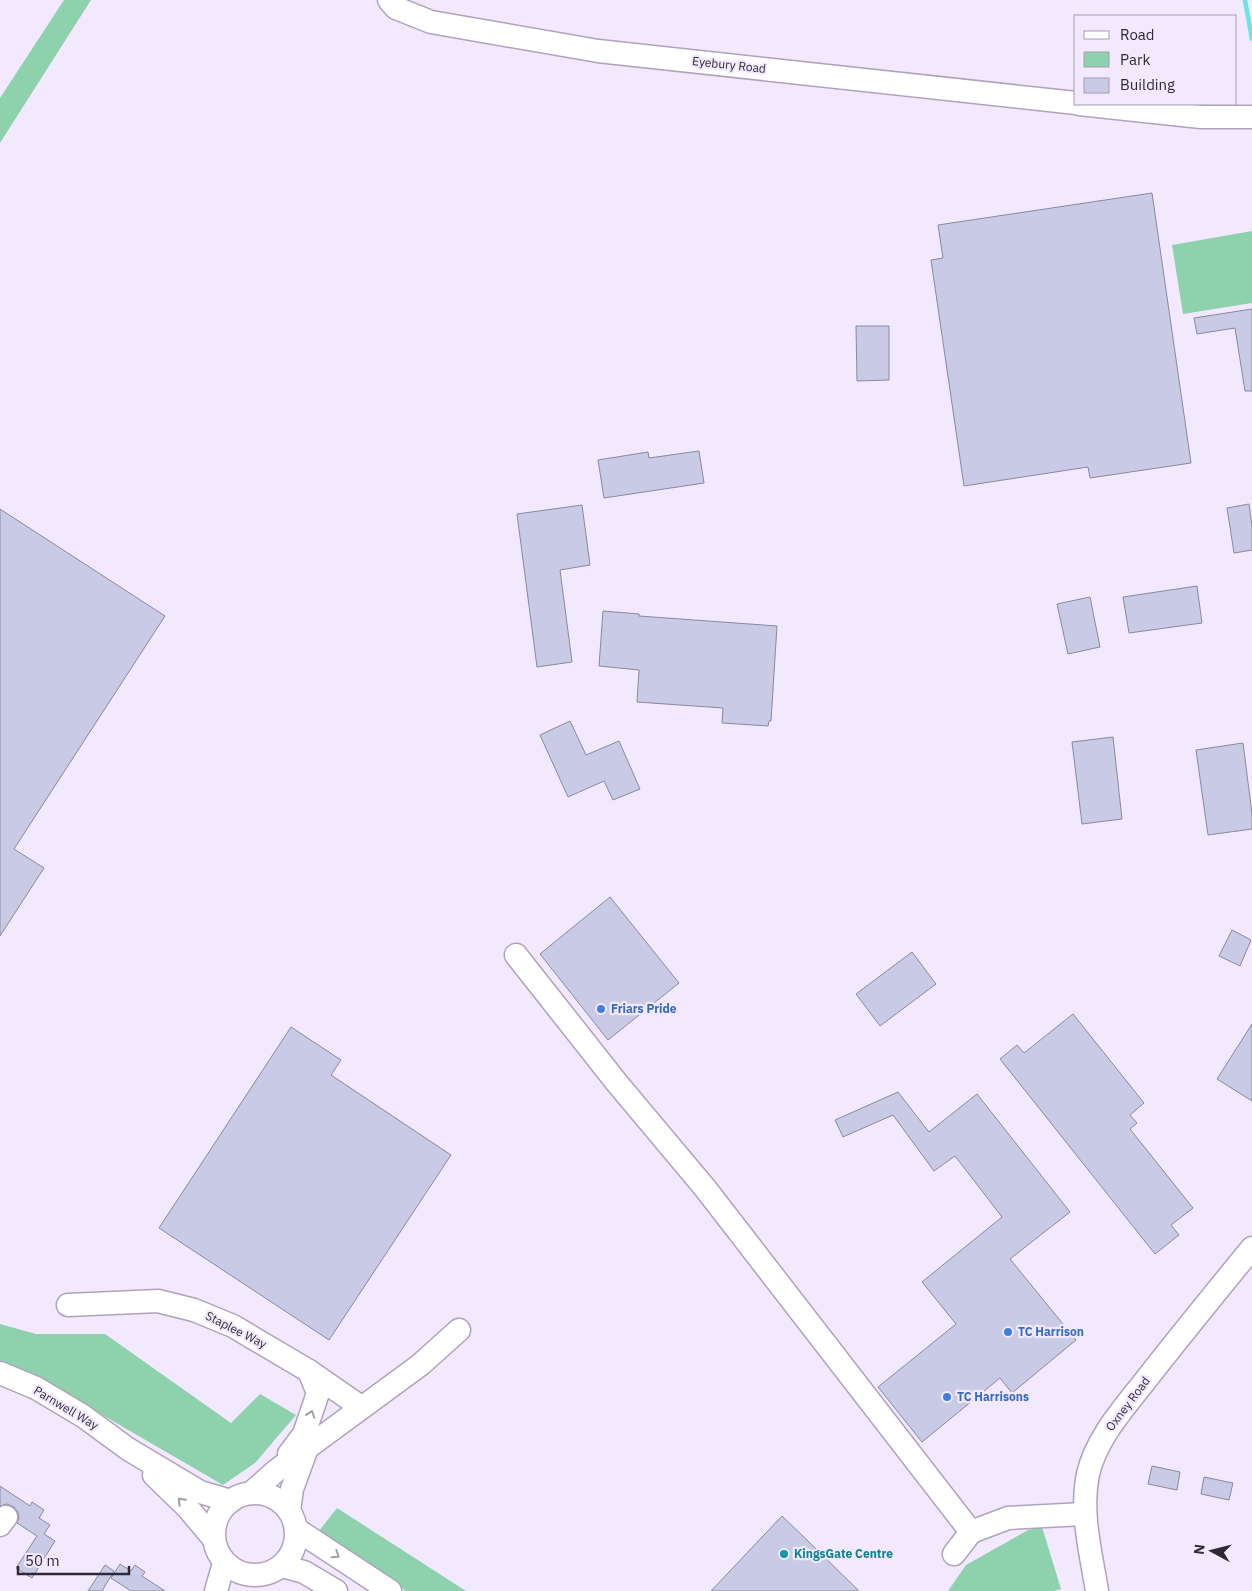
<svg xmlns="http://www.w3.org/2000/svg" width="1252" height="1591" font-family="'IBM Plex Sans',sans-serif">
  <rect width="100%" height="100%" fill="#f3e9fe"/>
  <g fill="#8ed2ad">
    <path d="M64,0H91L0,143V98Z"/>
    <path d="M1252,231V303L1183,314L1172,245Z"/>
    <path d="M0,1324L36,1334H105L231,1423L260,1394L296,1415L255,1463L223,1485L49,1384L0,1361Z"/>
    <path d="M337,1508L466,1591H406L319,1531Z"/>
    <path d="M1042,1527L1061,1589L1054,1591H948L966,1565L1028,1530Z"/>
  </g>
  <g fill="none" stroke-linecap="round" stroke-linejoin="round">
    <path stroke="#6ae4e5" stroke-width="4.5" d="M1245,0L1252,39"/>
  </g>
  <g fill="#c9cae5" stroke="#8888a1">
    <path d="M1152,193L1191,463L1090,478L1088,467L964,486L931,260L943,258L938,225Z"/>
    <path d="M1252,309V391H1245L1235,328L1197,334L1194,318Z"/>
    <path d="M856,326H889V380L857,381Z"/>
    <path d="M699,451L704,483L604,498L598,460L648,452L649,458Z"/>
    <path d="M1249,504L1252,526V550L1234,553L1227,508Z"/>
    <path d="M582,505L590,565L560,570L572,662L537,667L517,514Z"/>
    <path d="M0,509L165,616L14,849L44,868L0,936Z"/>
    <path d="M1197,586L1202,623L1129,633L1123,597Z"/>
    <path d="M1090,597L1100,647L1068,654L1057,604Z"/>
    <path d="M603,611L639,614V616L777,626L771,721H769L768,726L722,723L723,708L637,702L639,670L599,666Z"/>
    <path d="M570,721L586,755L619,741L640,789L613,800L604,781L568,797L540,735Z"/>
    <path d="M1113,737L1122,819L1082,824L1072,742Z"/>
    <path d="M1243,743L1252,814V829L1208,835L1196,750Z"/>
    <path d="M610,897L679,983L608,1040L540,954Z"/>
    <path d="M1232,930L1251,940L1240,966L1219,956Z"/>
    <path d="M912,952L936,984L880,1026L856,994Z"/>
    <path d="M1073,1014L1144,1103L1130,1115L1137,1123L1130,1129L1193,1208L1171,1225L1179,1235L1155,1254L1000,1059L1017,1045L1024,1053Z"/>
    <path d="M1252,1024V1101L1217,1079Z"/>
    <path d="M291,1027L341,1060L331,1075L451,1155L329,1340L159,1228Z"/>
    <path d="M898,1092L929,1132L977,1094L1070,1212L1010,1259L1076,1340L1012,1393L1000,1378L922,1442L878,1387L956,1324L922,1282L1002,1217L955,1156L934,1171L893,1115L843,1137L835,1120Z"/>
    <path d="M1152,1466L1180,1472L1177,1490L1148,1484Z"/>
    <path d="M1204,1477L1233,1483L1229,1500L1201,1494Z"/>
    <path d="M0,1486L30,1506L32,1502L44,1510L39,1518L50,1525L44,1534L55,1541L32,1578L16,1568L37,1536L17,1523L19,1518L18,1512L14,1507L7,1504L0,1506Z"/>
    <path d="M782,1516L809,1542L859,1591H711Z"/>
    <path d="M120,1564L131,1571L135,1565L145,1572L142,1576L165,1591H131L111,1578Z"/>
    <path d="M105,1565L114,1571L102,1591H88Z"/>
  </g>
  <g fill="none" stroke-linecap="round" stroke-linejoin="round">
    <g stroke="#afa3bb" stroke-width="25">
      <g id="minor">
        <path d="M389,0L396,8L431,22L598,51L1076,103"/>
        <path d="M1079,104L1201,117H1252"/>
        <path d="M516,955L617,1083L705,1188L971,1532"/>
        <path d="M68,1305L158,1301L194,1310L233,1326L309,1371L361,1407"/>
        <path d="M0,1373L36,1388L83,1416L128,1449L200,1492L231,1501"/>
        <path d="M289,1454L304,1434L318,1393L309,1371"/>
        <path d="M154,1475L187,1507L213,1538"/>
        <circle cx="255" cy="1534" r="41"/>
        <path d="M251,1493L277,1470L420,1365L459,1330"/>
        <path d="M289,1511L292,1489L307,1448"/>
        <path d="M0,1525L6,1517"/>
        <path d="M296,1529L390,1591"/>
        <path d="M954,1554L971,1532L1008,1518L1084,1514"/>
        <path d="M282,1566L304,1572L336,1591"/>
        <path d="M216,1591L224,1563"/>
        <path d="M1097,1591C1091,1553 1080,1513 1088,1474C1096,1439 1123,1409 1145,1381C1180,1336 1216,1292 1252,1248"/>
      </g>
    </g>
    <use href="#minor" stroke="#fff" stroke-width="22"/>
  </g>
  <defs><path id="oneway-chevron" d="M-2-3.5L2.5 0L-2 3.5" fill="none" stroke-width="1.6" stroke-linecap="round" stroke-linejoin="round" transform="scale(1.25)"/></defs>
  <g stroke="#a19fa3">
    <use href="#oneway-chevron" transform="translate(311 1414) rotate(-71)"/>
    <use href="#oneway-chevron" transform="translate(181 1501) rotate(-135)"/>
    <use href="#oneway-chevron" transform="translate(336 1555) rotate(33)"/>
  </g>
  <g fill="#3f7fe0" stroke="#f3e9fe" stroke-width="2">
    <circle cx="601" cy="1009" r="5"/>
    <circle cx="1008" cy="1332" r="5"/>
    <circle cx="947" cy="1397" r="5"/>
  </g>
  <circle fill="#0f9aa8" stroke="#f3e9fe" stroke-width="2" cx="784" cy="1554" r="5"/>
  <g text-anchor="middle" stroke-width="4.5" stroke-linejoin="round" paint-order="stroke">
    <g font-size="12" fill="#2e2a33" stroke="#f3e9fe">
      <text transform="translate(729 65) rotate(6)" y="4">Eyebury Road</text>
      <text transform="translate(236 1330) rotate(27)" y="4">Staplee Way</text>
      <text transform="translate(1128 1404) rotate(-53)" y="4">Oxney Road</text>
      <text transform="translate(66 1408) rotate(31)" y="4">Parnwell Way</text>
    </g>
    <g font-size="12" font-weight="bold" fill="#366cbe" stroke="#f3e9fe" text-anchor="start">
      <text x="611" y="1013">Friars Pride</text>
      <text x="1018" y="1336">TC Harrison</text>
      <text x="957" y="1401">TC Harrisons</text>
    </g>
    <g font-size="12" font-weight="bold" fill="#0d838f" stroke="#f3e9fe" text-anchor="start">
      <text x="794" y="1558">KingsGate Centre</text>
    </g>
  </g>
  <rect x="1074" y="15" width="162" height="90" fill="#f3e9fe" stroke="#a49dad"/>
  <rect x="1084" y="31" width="25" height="8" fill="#ffffff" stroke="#a49dad"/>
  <text x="1120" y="40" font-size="15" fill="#2e2a33">Road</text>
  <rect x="1084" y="52" width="25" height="15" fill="#8ed2ad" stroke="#a49dad"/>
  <text x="1120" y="65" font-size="15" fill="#2e2a33">Park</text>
  <rect x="1084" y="78" width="25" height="15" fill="#c9cae5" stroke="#a49dad"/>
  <text x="1120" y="90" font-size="15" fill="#2e2a33">Building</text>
  <g transform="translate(1212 1551) rotate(277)" stroke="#f3e9fe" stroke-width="4" paint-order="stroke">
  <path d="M0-4L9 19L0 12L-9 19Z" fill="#2e2a33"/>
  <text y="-8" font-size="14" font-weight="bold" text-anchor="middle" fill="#2e2a33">N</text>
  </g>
  <path d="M18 1566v8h111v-8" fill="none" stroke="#2e2a33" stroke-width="2.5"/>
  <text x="25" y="1566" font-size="15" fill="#2e2a33" stroke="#f3e9fe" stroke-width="4" paint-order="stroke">50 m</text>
</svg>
